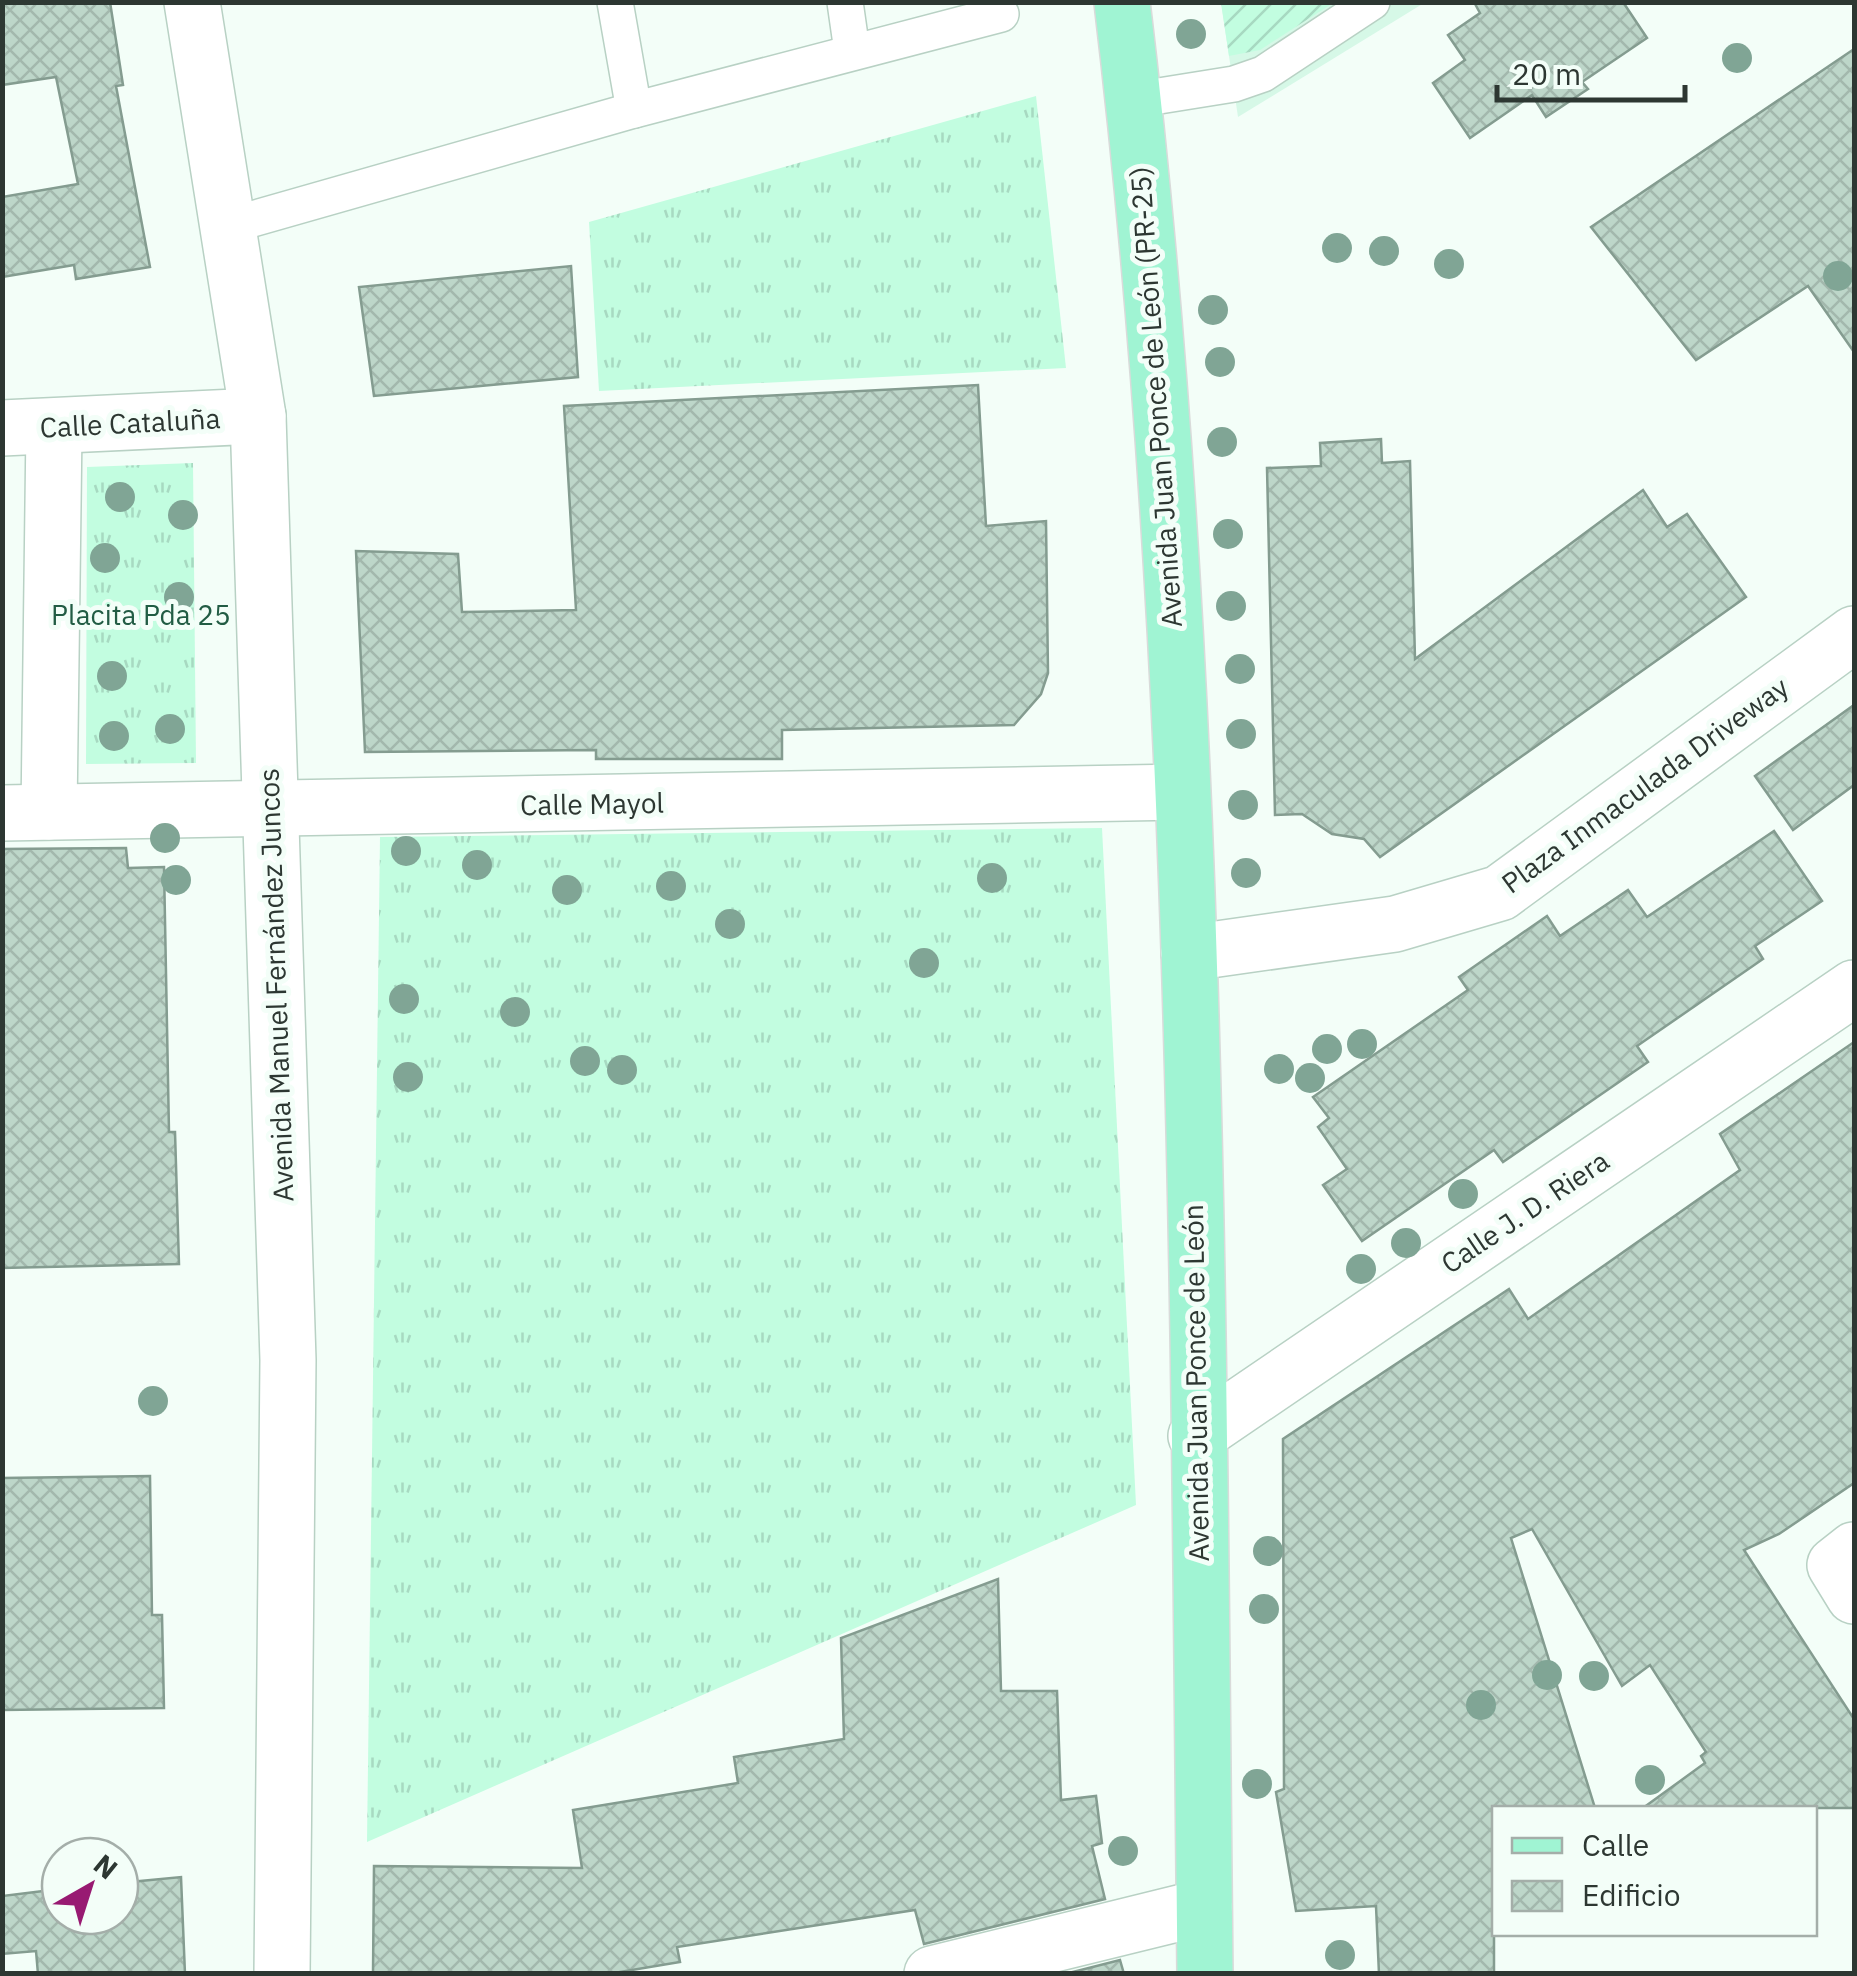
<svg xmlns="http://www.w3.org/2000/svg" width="1857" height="1976" font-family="'IBM Plex Sans',sans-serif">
  <defs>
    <pattern id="grass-tufts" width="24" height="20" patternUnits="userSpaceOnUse" patternTransform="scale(2.5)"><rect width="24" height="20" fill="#c2fde0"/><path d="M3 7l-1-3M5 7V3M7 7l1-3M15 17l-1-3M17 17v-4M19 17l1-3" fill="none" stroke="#a7d9c1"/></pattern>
    <pattern id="garden-furrows" width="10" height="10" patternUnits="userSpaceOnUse" patternTransform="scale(2.5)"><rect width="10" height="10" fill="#c2fde0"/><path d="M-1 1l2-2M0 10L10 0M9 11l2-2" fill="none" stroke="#a7d9c1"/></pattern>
    <pattern id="building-cross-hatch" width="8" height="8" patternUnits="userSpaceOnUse" patternTransform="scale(2.5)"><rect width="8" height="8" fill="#bdd6c9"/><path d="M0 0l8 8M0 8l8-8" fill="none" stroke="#a3b8ad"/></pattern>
  </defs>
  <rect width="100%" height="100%" fill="#f3fef8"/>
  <path fill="#d6f8e7" d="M1221,2L1424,3L1238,117Z"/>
  <g fill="url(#grass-tufts)">
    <path d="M1036,96L1066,368L599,391L589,222Z"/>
    <path d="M193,463L196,763L86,764L87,467Z"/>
    <path d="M1102,828L1136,1505L367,1842L380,837Z"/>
  </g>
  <path fill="url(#garden-furrows)" d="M1221,3V2L1333,3L1260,50L1229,56Z"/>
  <g fill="url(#building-cross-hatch)" stroke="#849c90" stroke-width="2.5">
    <path d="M2,2H110L123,85L116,86L150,267L76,279L74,265L2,277V197L78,184L56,77L2,85Z"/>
    <path d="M1474,2H1623L1647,38L1582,82L1588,89L1546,117L1532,95L1470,138L1433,83L1465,60L1448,35L1480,13Z"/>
    <path d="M1854,49V352L1808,286L1696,360L1591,227Z"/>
    <path d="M571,266L578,377L374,396L359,287Z"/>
    <path d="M978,385L986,526L1046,521L1048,673L1041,694L1014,725L782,730V759H596V750L365,752L356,551L458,554L462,612L576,610L564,406Z"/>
    <path d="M1381,439L1382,463L1410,461L1415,659L1643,490L1667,527L1687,514L1746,597L1380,857L1364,839L1332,834L1302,814L1275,815L1267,468L1321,466L1320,443Z"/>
    <path d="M1854,705V785L1793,830L1755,776Z"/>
    <path d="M1774,831L1822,901L1755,946L1763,959L1637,1046L1648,1062L1503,1162L1494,1150L1362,1241L1323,1185L1347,1169L1318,1127L1329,1118L1313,1097L1468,990L1459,977L1547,916L1560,936L1628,890L1647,917Z"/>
    <path d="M126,848L128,868L164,867L169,1132H175L179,1264L2,1268V849Z"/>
    <path d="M1854,1042V1483L1779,1534L1744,1550L1854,1719V1808H1643L1705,1763L1701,1756L1706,1752L1650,1665L1622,1686L1532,1529L1511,1538L1595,1808H1494V1974H1379L1376,1906L1296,1911L1276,1792L1284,1789L1283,1439L1509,1289L1528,1319L1592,1274L1740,1170L1720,1134Z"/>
    <path d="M150,1476L152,1615H162L164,1708L2,1710V1478Z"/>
    <path d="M998,1579L1001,1691H1057L1061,1800L1096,1796L1102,1843L1092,1846L1105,1899L924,1944L915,1910L677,1947L680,1962L608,1974H373L374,1866L582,1868L573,1810L738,1783L734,1757L844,1739L841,1638Z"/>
    <path d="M181,1877L185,1974H38L36,1951L2,1954V1896L60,1889V1916H120V1883Z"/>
    <path d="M1120,1960L1124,1974H1065Z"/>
  </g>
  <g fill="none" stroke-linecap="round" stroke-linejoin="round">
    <g stroke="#b8d1c4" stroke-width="38">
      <g id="lane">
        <path d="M615,2L634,110L1001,14"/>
        <path d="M845,2L852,51"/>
        <path d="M1134,100L1234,84L1263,74L1372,2"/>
        <path d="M228,226L634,110"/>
      </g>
    </g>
    <g stroke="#b8d1c4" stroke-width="58">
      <g id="street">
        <path d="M2,428L258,416"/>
        <path d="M49,812L54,428"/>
        <path d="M2,813L1182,792"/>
        <path d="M1189,953L1395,924L1500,893L1854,634"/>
        <path d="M1196,1436L1854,988"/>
        <path d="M1854,1550L1835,1565L1854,1596"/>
        <path d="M932,1974L1204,1907"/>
      </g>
    </g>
    <g stroke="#b8d1c4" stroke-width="58">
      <path id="secondary" d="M192,2L258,416L288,1360L282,1974"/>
    </g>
    <g stroke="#d9dbda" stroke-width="58">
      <path id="primary" d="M1122,2C1200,652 1198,1320 1205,1974"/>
    </g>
    <use href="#lane" stroke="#fff" stroke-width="35"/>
    <use href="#street" stroke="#fff" stroke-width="55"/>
    <use href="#secondary" stroke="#fff" stroke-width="55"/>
    <use href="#primary" stroke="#a0f4d3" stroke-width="55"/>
  </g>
  <g fill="#80a595">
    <circle cx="1191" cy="34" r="15"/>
    <circle cx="1737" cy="58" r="15"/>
    <circle cx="1337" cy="248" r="15"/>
    <circle cx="1384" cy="251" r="15"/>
    <circle cx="1449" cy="264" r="15"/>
    <circle cx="1838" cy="276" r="15"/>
    <circle cx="1213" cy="310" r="15"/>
    <circle cx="1220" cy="362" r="15"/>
    <circle cx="1222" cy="442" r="15"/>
    <circle cx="120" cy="497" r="15"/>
    <circle cx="183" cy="515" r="15"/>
    <circle cx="1228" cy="534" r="15"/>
    <circle cx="105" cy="558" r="15"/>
    <circle cx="179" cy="597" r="15"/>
    <circle cx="1231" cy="606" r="15"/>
    <circle cx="1240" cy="669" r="15"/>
    <circle cx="112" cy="676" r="15"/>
    <circle cx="170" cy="729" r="15"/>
    <circle cx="1241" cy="734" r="15"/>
    <circle cx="114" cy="736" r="15"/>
    <circle cx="1243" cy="805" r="15"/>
    <circle cx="165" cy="838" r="15"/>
    <circle cx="406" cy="851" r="15"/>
    <circle cx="477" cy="865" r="15"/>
    <circle cx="1246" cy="873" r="15"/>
    <circle cx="992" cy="878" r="15"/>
    <circle cx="176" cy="880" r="15"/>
    <circle cx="671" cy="886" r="15"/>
    <circle cx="567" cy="890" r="15"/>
    <circle cx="730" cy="924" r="15"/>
    <circle cx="924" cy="963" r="15"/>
    <circle cx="404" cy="999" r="15"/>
    <circle cx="515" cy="1012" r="15"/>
    <circle cx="1362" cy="1044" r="15"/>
    <circle cx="1327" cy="1049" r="15"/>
    <circle cx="585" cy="1061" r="15"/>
    <circle cx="1279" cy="1069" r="15"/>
    <circle cx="622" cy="1070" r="15"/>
    <circle cx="408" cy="1077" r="15"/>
    <circle cx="1310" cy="1078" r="15"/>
    <circle cx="1463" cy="1194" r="15"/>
    <circle cx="1406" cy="1243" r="15"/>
    <circle cx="1361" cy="1269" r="15"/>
    <circle cx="153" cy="1401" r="15"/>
    <circle cx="1268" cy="1551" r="15"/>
    <circle cx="1264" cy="1609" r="15"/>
    <circle cx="1547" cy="1675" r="15"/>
    <circle cx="1594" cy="1676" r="15"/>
    <circle cx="1481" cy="1705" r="15"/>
    <circle cx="1650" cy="1780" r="15"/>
    <circle cx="1257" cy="1784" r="15"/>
    <circle cx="1123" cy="1851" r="15"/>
    <circle cx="1340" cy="1955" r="15"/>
  </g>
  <g text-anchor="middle" stroke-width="10" stroke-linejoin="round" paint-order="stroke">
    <g font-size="28" fill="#2d3732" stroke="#f3fef8">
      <text transform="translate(1156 397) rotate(-94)" y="10">Avenida Juan Ponce de León (PR-25)</text>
      <text transform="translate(130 423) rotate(-3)" y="10">Calle Cataluña</text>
      <text transform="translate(1645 785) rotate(-36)" y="10">Plaza Inmaculada Driveway</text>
      <text transform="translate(592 804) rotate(-1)" y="10">Calle Mayol</text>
      <text transform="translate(276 985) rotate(-92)" y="10">Avenida Manuel Fernández Juncos</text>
      <text transform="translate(1525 1212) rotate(-34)" y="10">Calle J. D. Riera</text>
      <text transform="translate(1196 1383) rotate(-91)" y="10">Avenida Juan Ponce de León</text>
    </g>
    <g font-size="28" fill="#225c44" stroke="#f3fef8">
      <text x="141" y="625">Placita Pda 25</text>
    </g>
  </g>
  <rect width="1857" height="1976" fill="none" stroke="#2d3732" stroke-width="10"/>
  <rect x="1492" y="1806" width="325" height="130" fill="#f3fef8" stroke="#a4aea9" stroke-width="2.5"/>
  <rect x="1512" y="1838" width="50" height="15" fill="#a0f4d3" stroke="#a4aea9" stroke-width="2.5"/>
  <text x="1582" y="1856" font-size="30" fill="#2d3732">Calle</text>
  <rect x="1512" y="1881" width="50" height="30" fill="url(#building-cross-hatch)" stroke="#a4aea9" stroke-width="2.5"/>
  <text x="1582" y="1906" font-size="30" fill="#2d3732">Edificio</text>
  <g transform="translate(90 1886) rotate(39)"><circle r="48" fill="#f3fef8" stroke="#a4aea9" stroke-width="2.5"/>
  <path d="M0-8L18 38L0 25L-18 38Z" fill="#981a72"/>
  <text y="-15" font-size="28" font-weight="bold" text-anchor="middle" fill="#2d3732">N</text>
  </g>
  <path d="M1497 85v15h188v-15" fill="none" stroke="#2d3732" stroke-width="5"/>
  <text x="1512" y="85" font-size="30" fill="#2d3732" stroke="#f3fef8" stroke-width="8" paint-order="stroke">20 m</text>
</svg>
